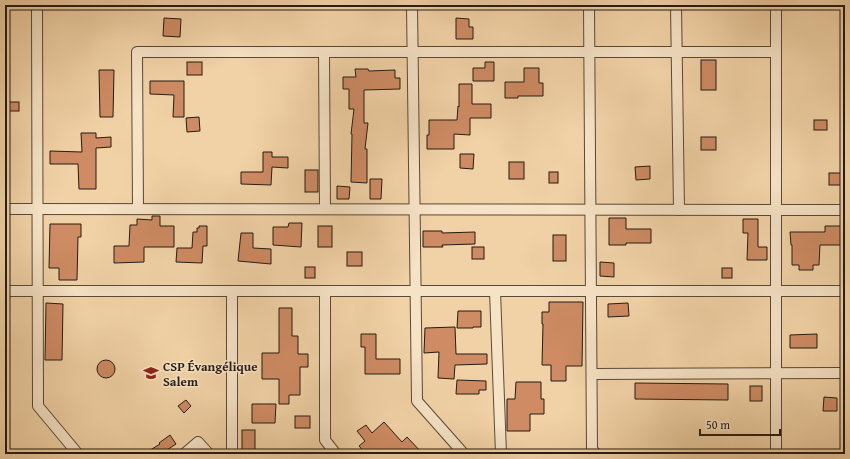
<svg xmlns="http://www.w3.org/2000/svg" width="850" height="459" font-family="'Gentium Book Plus',serif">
  <rect width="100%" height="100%" fill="#f1d2a6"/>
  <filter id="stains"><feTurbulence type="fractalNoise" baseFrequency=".005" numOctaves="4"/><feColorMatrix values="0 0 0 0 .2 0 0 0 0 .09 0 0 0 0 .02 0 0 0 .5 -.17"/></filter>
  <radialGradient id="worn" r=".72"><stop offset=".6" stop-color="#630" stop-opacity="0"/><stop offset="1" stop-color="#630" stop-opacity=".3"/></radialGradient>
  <g fill="#ce8b64" stroke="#251b13">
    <path d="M164,18L181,19L180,37L163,36Z"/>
    <path d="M456,18L469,19V27H473V39H456Z"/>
    <rect x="701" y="60" width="15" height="30"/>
    <rect x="187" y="62" width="15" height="13"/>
    <path d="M485,62H494V81H473V68H485Z"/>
    <path d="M524,68H539V83H543V96H518V98H505V82H524Z"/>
    <path d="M355,69H368L369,71L395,70V78H400V89L364,90V123H368L365,149H367V183L351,182L352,134H351L354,109H349V89H343V77H356Z"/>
    <path d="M99,70H114L113,117H100Z"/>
    <path d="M150,81H184V117H173L174,95L150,94Z"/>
    <path d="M459,84H472V104H491V118H470V135L454,134V149H427V135H429V120H457L458,106L459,107Z"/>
    <rect x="5" y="102" width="14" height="9"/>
    <path d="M199,117L200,131L187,132L186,118Z"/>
    <rect x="814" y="120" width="13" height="10"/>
    <path d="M81,133H96V138L111,137V147L96,148V189H79L78,164H50V151L82,152Z"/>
    <rect x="701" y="137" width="15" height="13"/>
    <path d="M263,152H272V157H288V168L272,167L271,185L241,184V172H263Z"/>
    <path d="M460,154H474L473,169L460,168Z"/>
    <rect x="509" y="162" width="15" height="17"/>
    <path d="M650,166V179L636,180L635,167Z"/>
    <rect x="305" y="170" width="13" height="22"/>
    <rect x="549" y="172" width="9" height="11"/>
    <rect x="829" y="173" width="16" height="12"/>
    <path d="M370,179H382L381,199H370Z"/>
    <path d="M337,186L350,187L349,199H337Z"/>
    <path d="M152,216H160V226H174V247H144V262L114,263V246H129L130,225H137V219L152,220Z"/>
    <path d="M609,218H626V229H651V243H626V245H609Z"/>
    <path d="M743,219H758V247H767V260H747L748,233H743Z"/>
    <path d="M289,223H302L301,247L273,245V227H288Z"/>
    <path d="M50,224H81V237H78L77,280H59V268H49Z"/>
    <path d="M199,226H207V246H203L202,263L176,262L177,248H192L193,232H197V228H199Z"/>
    <rect x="318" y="226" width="14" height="21"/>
    <path d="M825,226H845V245H820L819,265H813V270H799V265H792V245H791L790,232H825Z"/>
    <path d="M423,231H442V233L475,232V244L442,245L443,247H423Z"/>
    <path d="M241,233H253V248L271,249V264L238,261Z"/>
    <rect x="553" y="235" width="13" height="26"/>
    <rect x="472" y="247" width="12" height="12"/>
    <rect x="347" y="252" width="15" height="14"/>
    <path d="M600,262L614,263V277L600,276Z"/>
    <rect x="305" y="267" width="10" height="11"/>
    <rect x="722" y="268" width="10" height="10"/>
    <path d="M549,302H583L582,366H566V381H551V365H542L543,324H542V312H549Z"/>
    <path d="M46,303L63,304L62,360H45Z"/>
    <path d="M628,303L629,316L608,317V304Z"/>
    <path d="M279,308H292V336H298V354H308V367H300V395H289V404H279V379H262V353H279Z"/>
    <path d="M458,311H481V327H473V328H457Z"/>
    <path d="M455,327L456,354H487V364L455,365L454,379L438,378L439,352L424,353L425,328Z"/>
    <path d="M361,334H376V359H400V374H365V347H361Z"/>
    <path d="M817,334V348H790V335Z"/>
    <circle cx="106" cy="369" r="9"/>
    <path d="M457,380L486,381V390H479V394H456Z"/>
    <path d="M516,382H541V399H544V414H530V431H507V399H515Z"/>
    <path d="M635,383L728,384V400L635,399Z"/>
    <rect x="750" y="386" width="12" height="15"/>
    <path d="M824,397L837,398V411H823Z"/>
    <path d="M186,400L191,406L184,413L178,406Z"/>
    <path d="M252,404H276L275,423H252Z"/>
    <rect x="295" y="416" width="15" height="12"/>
    <path d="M384,422L402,442L407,437L423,454H366L359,446L365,441L357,431L366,425L372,433Z"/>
    <rect x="242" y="430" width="13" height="24"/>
    <path d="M170,435L176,444L161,454H144L160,444L159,443Z"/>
  </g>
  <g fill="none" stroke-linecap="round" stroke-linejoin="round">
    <g stroke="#584938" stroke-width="12">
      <g id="street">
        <path d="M37,5L38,406L78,454"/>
        <path d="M412,5L417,401L464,454"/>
        <path d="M589,5L592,449L596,454"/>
        <path d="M676,5L679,210"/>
        <path d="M776,5V454"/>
        <path d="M324,52L325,209"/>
        <path d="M5,209L845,210"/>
        <path d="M138,209L137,52H776"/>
        <path d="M5,291H845"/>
        <path d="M232,291V454"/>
        <path d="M325,291V440L336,454"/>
        <path d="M495,291L501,454"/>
        <path d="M592,374L845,373"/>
        <path d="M184,454L198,442L209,454"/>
      </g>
    </g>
    <use href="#street" stroke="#f6e2c5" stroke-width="10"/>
  </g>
  <defs>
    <g id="school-bare" transform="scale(1.2)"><path d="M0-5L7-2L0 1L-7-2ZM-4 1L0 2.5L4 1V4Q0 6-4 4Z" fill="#8f2418" stroke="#f6e2c5" stroke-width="2.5" paint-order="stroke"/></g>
  </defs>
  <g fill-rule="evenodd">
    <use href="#school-bare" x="151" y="373"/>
  </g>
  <g text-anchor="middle" stroke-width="3" stroke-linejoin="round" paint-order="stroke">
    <g font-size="13" font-weight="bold" fill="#251b13" stroke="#f6e2c5" text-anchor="start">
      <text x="163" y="371">CSP Évangélique<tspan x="163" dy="15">Salem</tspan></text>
    </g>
  </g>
  <rect width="850" height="459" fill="none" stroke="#f1d2a6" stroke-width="20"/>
  <rect x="6" y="6" width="838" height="447" fill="none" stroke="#251b13" stroke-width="2"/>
  <rect x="10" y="10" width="830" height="439" fill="none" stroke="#251b13"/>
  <path d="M700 429v6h80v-6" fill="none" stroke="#251b13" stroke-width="2"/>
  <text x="706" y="429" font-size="12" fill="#251b13" stroke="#f6e2c5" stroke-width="3" paint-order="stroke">50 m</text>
  <rect width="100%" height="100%" filter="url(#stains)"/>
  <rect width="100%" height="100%" fill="url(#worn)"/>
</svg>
